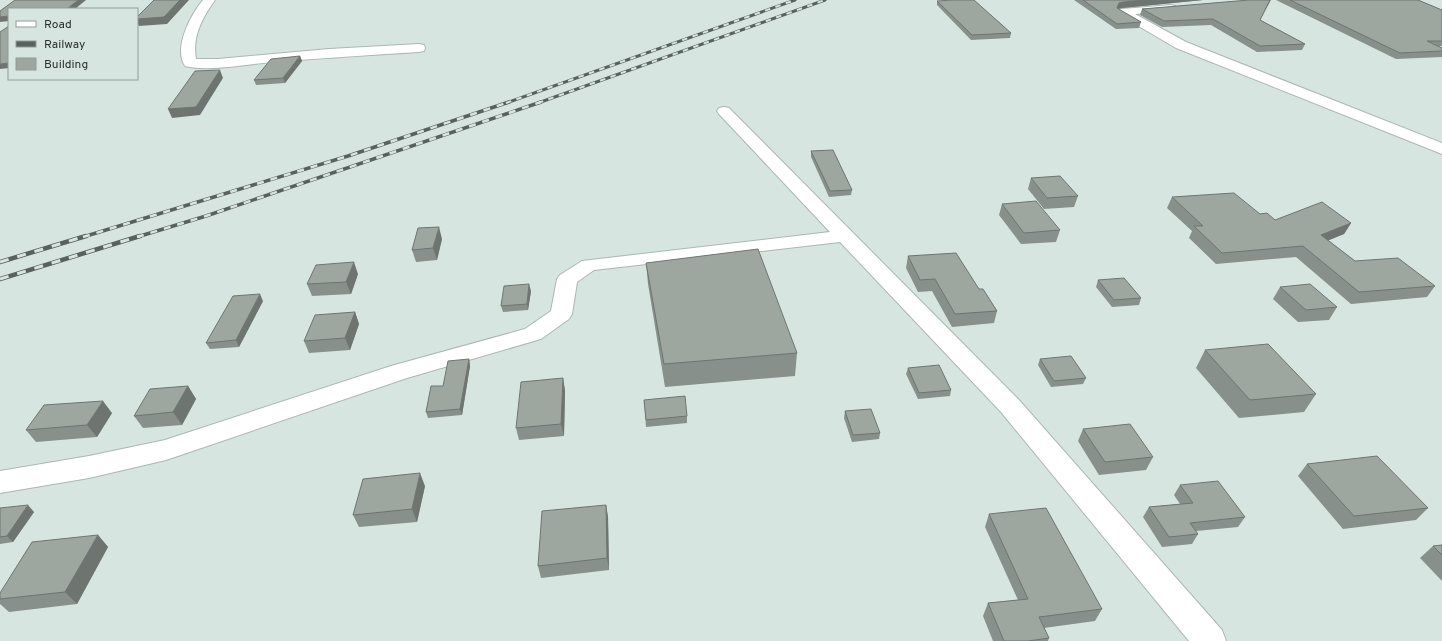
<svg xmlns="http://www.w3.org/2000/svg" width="1442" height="641" font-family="Overpass,sans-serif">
  <rect width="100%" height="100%" fill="#d7e5e0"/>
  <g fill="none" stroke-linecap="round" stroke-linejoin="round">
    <g stroke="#aab7b2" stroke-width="2">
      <g id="minor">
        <path d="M203,0H215C202,18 192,37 196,59H218L329,49L419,44L424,45L425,48L424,51L419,52C370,55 322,58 273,62C248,64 209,72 185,66C173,48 191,14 203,0Z"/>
        <path d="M1171,5L1175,6L1177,8L1175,10L1135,14L1186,42L1442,143V154L1176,48L1118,14L1116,12L1118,10L1122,9Z"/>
        <path d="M724,107L729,108L1019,400L1222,630L1226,641H1189L1001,412L840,242L594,270L577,282L572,314L569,319L541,339L407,378L166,460L89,478L0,493V471L89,456L165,440L391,366L525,329L551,311L557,279L560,275L582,261L830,232L719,114L717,111L719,108Z"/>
      </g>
    </g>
    <use href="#minor" fill="#fff" fill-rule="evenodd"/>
    <g stroke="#59615e" stroke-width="3">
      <g id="rail-far2">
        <path d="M506,103L795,0"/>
        <path d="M538,103L825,0"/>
      </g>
    </g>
    <g stroke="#59615e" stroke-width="3.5">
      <g id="rail-far1">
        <path d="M83,237L348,156L509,102"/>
        <path d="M137,237L206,216L541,102"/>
      </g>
    </g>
    <g stroke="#59615e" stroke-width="4.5">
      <g id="rail">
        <path d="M0,262L86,236"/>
        <path d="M0,279L140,236"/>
      </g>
    </g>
    <use href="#rail-far2" stroke="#d7e5e0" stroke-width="2" stroke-dasharray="5.5" stroke-linecap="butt"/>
    <use href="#rail-far1" stroke="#d7e5e0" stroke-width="2.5" stroke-dasharray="7" stroke-linecap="butt"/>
    <use href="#rail" stroke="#d7e5e0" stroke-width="3" stroke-dasharray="9" stroke-linecap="butt"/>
  </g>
  <g fill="#87908a">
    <path d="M1074,0H1203L1122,8L1118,9L1141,22L1139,28L1116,29Z"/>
    <path d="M1249,0H1271L1260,20L1305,44L1302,50L1257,52L1211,25L1162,27L1140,15L1142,9Z"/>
    <path d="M1276,0H1418L1442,10V46H1439L1442,48V57L1396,59Z"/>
    <path d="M937,1L1011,33L1010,38L971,40L937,5Z"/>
    <path d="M300,56L302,61L285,83L256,85L254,80Z"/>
    <path d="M811,151L852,190L851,195L829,197L811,157Z"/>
    <path d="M1031,178L1078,196L1074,207L1044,209L1028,189Z"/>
    <path d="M1172,197L1260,214L1275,220L1351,223L1344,234L1328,240L1355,261L1435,286L1427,297L1351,304L1296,257L1216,264L1189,238L1192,231L1167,208Z"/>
    <path d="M1002,204L1060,230L1056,242L1021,244L999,215Z"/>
    <path d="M442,239L437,260L416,262L412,250Z"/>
    <path d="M908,256L979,289L997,311L994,323L952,327L932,291L918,292L906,268Z"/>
    <path d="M646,263L797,353L795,376L665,387L648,284Z"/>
    <path d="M358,274L351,294L312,296L307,284Z"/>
    <path d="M1098,280L1141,298L1139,305L1112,307L1096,287Z"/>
    <path d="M1280,287L1337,307L1329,320L1298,322L1273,299Z"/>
    <path d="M531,291L528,310L503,312L501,306Z"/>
    <path d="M263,301L239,347L210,349L206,343Z"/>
    <path d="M355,312L359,324L350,350L309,353L304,341Z"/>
    <path d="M1205,350L1316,394L1304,412L1239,418L1196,368Z"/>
    <path d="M469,359L470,366L462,415L428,418L426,412L443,386Z"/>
    <path d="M1040,359L1086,378L1083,384L1051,387L1038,365Z"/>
    <path d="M908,368L951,390L950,396L918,399L906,374Z"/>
    <path d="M563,378L565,391L564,436L519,440L516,428Z"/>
    <path d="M188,386L196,399L182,425L143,428L134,416Z"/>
    <path d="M644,400L687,416V423L646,427Z"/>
    <path d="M845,411L880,433L879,439L852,442L844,418Z"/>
    <path d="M112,413L97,437L36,442L26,430Z"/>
    <path d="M1083,429L1153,457L1146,470L1099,475L1078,441Z"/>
    <path d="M1307,464L1428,508L1416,520L1343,529L1298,476Z"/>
    <path d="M1180,485L1245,517L1238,527L1196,531L1198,534L1192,544L1162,547L1143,517L1149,507L1180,504L1174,495Z"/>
    <path d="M425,486L417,522L359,527L353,515Z"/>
    <path d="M606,505L608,517L609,570L541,578L538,566Z"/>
    <path d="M0,508L34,512L13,542L0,544Z"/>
    <path d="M989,514L1102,609L1095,621L1044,628L1049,638L1048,641H993L983,616L988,603L1018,600L985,527Z"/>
    <path d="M98,535L108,547L77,604L9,612L0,604V593Z"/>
    <path d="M1442,545V581L1420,558L1433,546Z"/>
  </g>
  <g fill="#6e7570">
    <path d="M78,0H86L75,9H67Z"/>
    <path d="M180,0H189L167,24L139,26L137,22V19Z"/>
    <path d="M1146,0H1203L1122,8L1117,9V8L1119,3L1123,2Z"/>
    <path d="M9,16V21L0,22V17Z"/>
    <path d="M300,56L302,61L285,83L283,78Z"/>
    <path d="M9,63V68L0,69V64Z"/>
    <path d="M220,70L223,78L200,115L172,118L168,109Z"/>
    <path d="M1351,223L1344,234L1315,246L1321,235Z"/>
    <path d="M439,227L442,239L437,260L433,248Z"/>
    <path d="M354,262L358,274L351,294L346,282Z"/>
    <path d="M529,284L531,291L528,310L527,304Z"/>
    <path d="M260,294L263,301L239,347L236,340Z"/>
    <path d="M355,312L359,324L350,350L345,338Z"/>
    <path d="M469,359L470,366L462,415L460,409Z"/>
    <path d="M563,378L565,391L564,436L561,424Z"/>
    <path d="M188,386L196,399L182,425L173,412Z"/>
    <path d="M103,401L112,413L97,437L87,425Z"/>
    <path d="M420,473L425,486L417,522L412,509Z"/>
    <path d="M28,505L34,512L13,542L7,536Z"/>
    <path d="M606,505L608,517L609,570L607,558Z"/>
    <path d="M98,535L108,547L77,604L65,592Z"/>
  </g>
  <g fill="#9da7a0" stroke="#6e7570">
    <path d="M15,0H78L67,9H9V16L0,17V11Z"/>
    <path d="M154,0H180L164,17L137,19V17Z"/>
    <path d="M952,0H974L1011,33L972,35L937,1Z"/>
    <path d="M1083,0H1146L1123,2L1119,3L1117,8L1141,22L1117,24Z"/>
    <path d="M1249,0H1270L1260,20L1305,44L1260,46L1213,19L1164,21L1142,9Z"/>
    <path d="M1290,0H1418L1442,10V41H1427L1442,48V51L1400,53Z"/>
    <path d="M9,26V63L0,64V32Z"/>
    <path d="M300,56L283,78L254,80L271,59Z"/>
    <path d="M220,70L196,107L168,109L195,71Z"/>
    <path d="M833,150L852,190L830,191L811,151Z"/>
    <path d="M1060,176L1078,196L1047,198L1031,178Z"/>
    <path d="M1234,193L1260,214L1267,213L1275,220L1322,202L1351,223L1321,235L1355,261L1398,258L1435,286L1359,292L1303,246L1222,253L1194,226H1203L1172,197Z"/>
    <path d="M1036,201L1060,230L1024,233L1002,204Z"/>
    <path d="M439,227L433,248L412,250L418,228Z"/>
    <path d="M758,249L797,353L664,364L646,263Z"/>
    <path d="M956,253L979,289H983L997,311L955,314L935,279L920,280L908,256Z"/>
    <path d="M354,262L346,282L307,284L316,265Z"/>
    <path d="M1124,278L1141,298L1114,300L1098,280Z"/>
    <path d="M529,284L527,304L501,306L504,286Z"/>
    <path d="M1310,284L1337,307L1306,310L1280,287Z"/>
    <path d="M260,294L236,340L206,343L233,296Z"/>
    <path d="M355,312L345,338L304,341L315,315Z"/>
    <path d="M1268,344L1316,394L1250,400L1205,350Z"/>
    <path d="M1071,356L1086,378L1054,381L1040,359Z"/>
    <path d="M469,359L460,409L426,412L431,386H443L448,361Z"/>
    <path d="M939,365L951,390L919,393L908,368Z"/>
    <path d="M563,378L561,424L516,428L521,382Z"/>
    <path d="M188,386L173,412L134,416L150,389Z"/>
    <path d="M685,396L687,416L646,420L644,400Z"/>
    <path d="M103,401L87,425L26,430L44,405Z"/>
    <path d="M871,409L880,433L853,435L845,411Z"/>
    <path d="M1130,424L1153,457L1105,462L1083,429Z"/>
    <path d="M1377,456L1428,508L1354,516L1307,464Z"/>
    <path d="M420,473L412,509L353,515L363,479Z"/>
    <path d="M1218,481L1245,517L1190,523L1198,534L1169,537L1149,507L1193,503L1180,485Z"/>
    <path d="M28,505L7,536L0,537V508Z"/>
    <path d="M606,505L607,558L538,566L542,511Z"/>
    <path d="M1046,508L1102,609L1039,617L1049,638L1028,641H1004L988,603L1028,599L989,514Z"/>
    <path d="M98,535L65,592L0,599V593L32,542Z"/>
    <path d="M1442,545V555L1433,546Z"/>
  </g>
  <rect x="8" y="8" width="130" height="72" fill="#d7e5e0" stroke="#919c98"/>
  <rect x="16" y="21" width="20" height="6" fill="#ffffff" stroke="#919c98"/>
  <text x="44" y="28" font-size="12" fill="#292e2c">Road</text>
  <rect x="16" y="41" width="20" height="6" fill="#59615e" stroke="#919c98"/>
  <text x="44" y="48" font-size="12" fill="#292e2c">Railway</text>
  <rect x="16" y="58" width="20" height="12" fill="#9da7a0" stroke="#919c98"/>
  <text x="44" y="68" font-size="12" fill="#292e2c">Building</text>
</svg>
